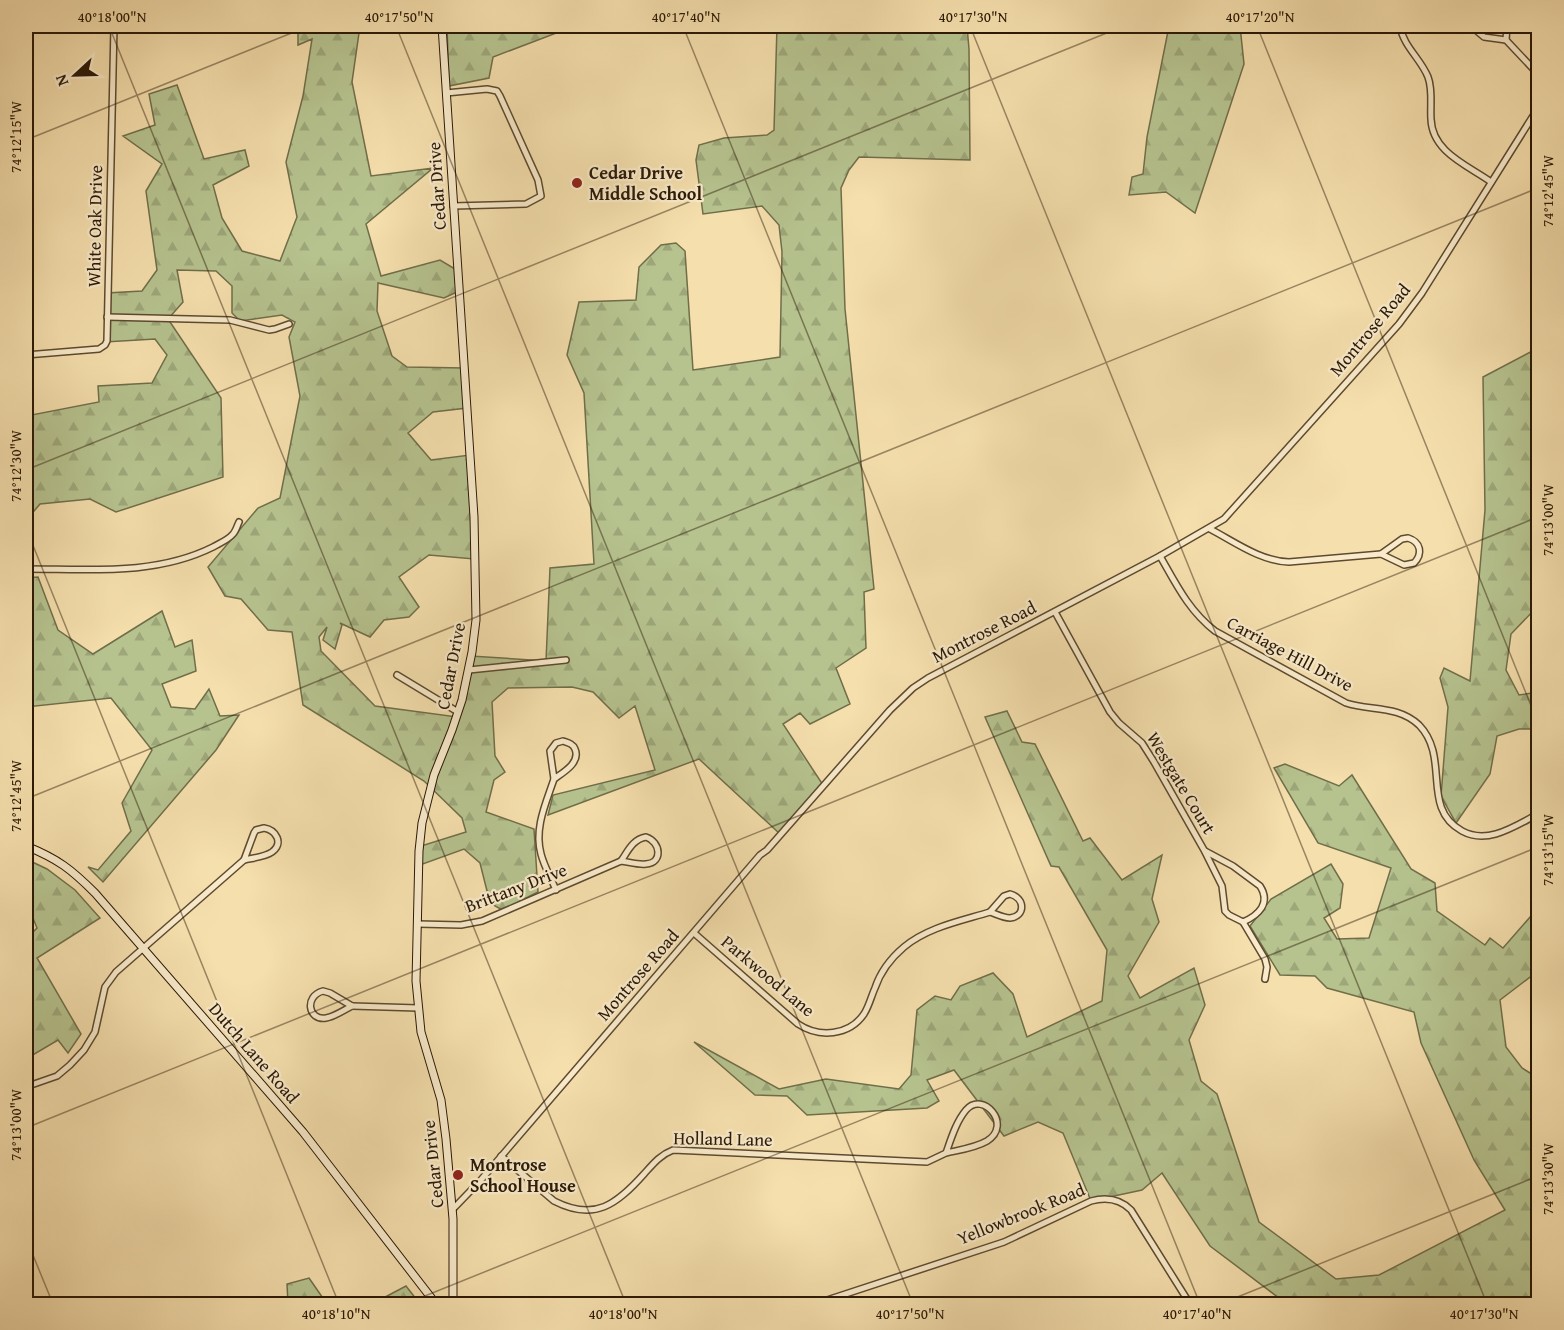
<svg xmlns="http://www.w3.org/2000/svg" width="1564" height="1330" font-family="'Gentium Book Plus',serif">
  <defs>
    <pattern id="forest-firs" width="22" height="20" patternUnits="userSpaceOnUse" patternTransform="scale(1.5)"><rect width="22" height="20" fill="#b6c38f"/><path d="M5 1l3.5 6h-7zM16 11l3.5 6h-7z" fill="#9da77a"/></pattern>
  </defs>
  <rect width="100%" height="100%" fill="#f5dfad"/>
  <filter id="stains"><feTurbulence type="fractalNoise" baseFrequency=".00333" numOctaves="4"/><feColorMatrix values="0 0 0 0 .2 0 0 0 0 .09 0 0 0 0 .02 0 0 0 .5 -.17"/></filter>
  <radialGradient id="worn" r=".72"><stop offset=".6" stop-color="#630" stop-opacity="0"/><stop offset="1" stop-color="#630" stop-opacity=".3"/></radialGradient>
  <g fill="url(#forest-firs)" stroke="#706e4a" stroke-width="1.5">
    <path d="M298,26H360L352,82L371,176L433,168L366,224L381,276L440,260L455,269L457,292L444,298L378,283L377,311L392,356L407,367L464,368L467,408L433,412L408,433L431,460L470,455L474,559L429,555L399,577L419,607L409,617L384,620L370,637L340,623L342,625L335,649L323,640L327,627L319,637L321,651L375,706L457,717L471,656L546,661L550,568L594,564L584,393L567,355L579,302L636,300L639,267L661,245L676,243L685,251L693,370L780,357L782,252L779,225L762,206L703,214L696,160L699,145L724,138L767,135L774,130L777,26H967L969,49L970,160L859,157L849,170L841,188L845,309L874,589L864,592L866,648L836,668L850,704L810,724L800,713L783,724L823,785L780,834L699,759L548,815L553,795L655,770L635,706L619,718L593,692L572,687L508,688L492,702L495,756L505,772L494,780L486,812L534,829L538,892L502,910L490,903L480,863L464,849L420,865L421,846L466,832L462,818L424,781L303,705L292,632L268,630L241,599L225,596L208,567L258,508L280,498L300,396L289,337L295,322L282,315L240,321L232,313V286L216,271L177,270L183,302L168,319L221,398L223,477L116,512L90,499L40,504L29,517L26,515V416L99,402L98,386L152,383L167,355L155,339L105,342L107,293L142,291L157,270L146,191L162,164L123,136L155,125L149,94L177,85L204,159L245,150L249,166L213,185L222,218L242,251L280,261L297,217L286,162L303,96L312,39L298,45Z"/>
    <path d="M447,26H568L567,29L493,57L489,78L449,86Z"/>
    <path d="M1169,26H1240L1244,64L1195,213L1166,192L1129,195L1132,177L1143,174L1147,137Z"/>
    <path d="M1538,348V606L1511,634L1506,670L1519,695L1538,692V729H1519L1497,736L1490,774L1456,823L1441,796L1448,707L1440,678L1444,668L1470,681L1485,510L1483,377Z"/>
    <path d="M38,577L58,630L93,654L162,611L175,647L192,640L196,671L162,684L171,707L195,709L209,689L220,716L239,715L216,750L103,882L88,867L98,870L131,831L122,803L152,750L111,698L26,707V578Z"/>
    <path d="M1007,711L1022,742L1035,744L1083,841L1090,838L1122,880L1162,855L1152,899L1159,922L1128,976L1140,998L1194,968L1205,1005L1189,1040L1201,1081L1217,1094L1259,1222L1336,1279L1379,1275L1505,1210L1474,1160L1421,1043L1414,1012L1327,988L1315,976L1280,975L1250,926L1271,899L1331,864L1343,884L1340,908L1324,918L1337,939L1369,938L1391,868L1318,843L1274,768L1285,764L1339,786L1352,775L1411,869L1435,883L1437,911L1485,945L1490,938L1503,948L1538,908V971L1500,1000L1506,1047L1522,1068L1538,1078V1304H1287L1210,1246L1162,1173L1142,1190L1091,1201L1063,1133L1038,1122L1004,1136L954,1070L927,1080L939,1101L927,1108L807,1115L787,1096L755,1095L694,1042L779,1089L826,1079L899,1089L911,1075L917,1010L935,996L951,1000L960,986L993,973L1013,994L1027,1037L1102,1001L1107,950L1059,867L1051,866L985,717Z"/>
    <path d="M26,859L47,869L75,890L100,918L37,958L81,1034L68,1053L58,1040L26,1059V939L37,928L28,906H26Z"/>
    <path d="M309,1278L327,1304H288L287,1284Z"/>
    <path d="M406,1286L420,1304H372Z"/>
  </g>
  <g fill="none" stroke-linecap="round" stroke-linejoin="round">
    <g stroke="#5d4a30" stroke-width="8">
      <g id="street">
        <path d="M1400,26C1403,46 1421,59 1428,77C1433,90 1430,105 1431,119C1432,152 1467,165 1491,182"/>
        <path d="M1471,26L1484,37L1506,40L1538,74"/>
        <path d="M1506,40L1507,26"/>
        <path d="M446,93L487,89L497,91L500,96L538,180L541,196L526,204L453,206"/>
        <path d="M107,317L230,320L269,330L275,329L289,324"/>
        <path d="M26,355L99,349L105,345L107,341L114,26"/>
        <path d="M1210,529C1235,542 1260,561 1289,562L1381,554"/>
        <path d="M1408,538C1421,542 1423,554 1414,563L1404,565L1381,554L1402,539Z"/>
        <path d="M1160,556C1176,584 1189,611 1215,631L1346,703C1370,711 1398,705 1419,725C1451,758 1420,808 1462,831C1488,845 1515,826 1538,814"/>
        <path d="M26,569C88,569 155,576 213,547C220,543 228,540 233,534C236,531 237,526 239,522"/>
        <path d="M1055,612L1110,712L1119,723L1142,743L1154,762L1204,850L1222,886L1225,911L1229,915L1243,922L1265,959L1267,967L1265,979"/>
        <path d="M469,670L566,660"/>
        <path d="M397,675L458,712"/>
        <path d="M563,741C569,743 573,744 575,749C581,763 562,773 554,779L550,751L556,743Z"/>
        <path d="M554,779C546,803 534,828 541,854C544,866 551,878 556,890"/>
        <path d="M264,828C276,830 284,843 272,852C265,857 252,858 244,860L254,833L256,830Z"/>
        <path d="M646,837C661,842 663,863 646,864C638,865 629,862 621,861C628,851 633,839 646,837Z"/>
        <path d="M1205,851L1233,866L1260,886C1271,903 1259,915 1243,922"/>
        <path d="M1010,894C1025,898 1026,916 1010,918C1003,918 996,914 990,912L1004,896Z"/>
        <path d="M418,924L461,925L482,921L621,861"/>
        <path d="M694,933L798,1024C819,1038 849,1036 864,1014C869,1006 871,997 875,988C880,973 891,958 904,947C928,927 961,921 990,912"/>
        <path d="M323,991L330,993L352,1006C344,1010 334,1017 326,1018C308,1021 304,996 323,991Z"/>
        <path d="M352,1006L418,1008"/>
        <path d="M26,1085L34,1084L57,1076L70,1065L84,1050L95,1032L105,987L116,972L244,860"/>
        <path d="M501,1156L554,1201C595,1222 617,1204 644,1174C653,1164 660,1155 673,1150L927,1162L946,1153C951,1139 956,1122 966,1110C983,1090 1013,1125 987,1141C975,1148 959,1150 946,1153"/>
        <path d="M453,1209L480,1181L760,855L767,850L890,710L913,688L928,678L1160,556L1224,519L1399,324L1422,293L1538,108"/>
        <path d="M815,1304L1004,1242L1091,1201C1106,1197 1120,1199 1131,1210L1190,1304"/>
      </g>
    </g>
    <g stroke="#2a1806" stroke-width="9">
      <g id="secondary">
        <path d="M442,26L474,517L476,620L472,652L462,700L452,730L434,775L422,823L419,851L416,981L421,1032L441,1100L446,1139L453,1219V1304"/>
        <path d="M26,846C58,859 71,869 95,893L303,1132L436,1304"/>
      </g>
    </g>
    <use href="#street" stroke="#f8eaca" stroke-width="5"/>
    <use href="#secondary" stroke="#f8eaca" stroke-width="7"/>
  </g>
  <path fill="none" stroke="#2a1806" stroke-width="1.5" stroke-opacity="0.45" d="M109,26L626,1304M396,26L913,1304M683,26L1200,1304M970,26L1487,1304M1257,26L1538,723M26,140L309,26M26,470L1124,26M26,528L339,1304M26,799L1538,188M26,1128L1538,517M26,1238L53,1304M405,1304L1538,847M1220,1304L1538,1176"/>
  <g fill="#8f2418" stroke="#f8eaca" stroke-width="2">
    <circle cx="577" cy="183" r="6"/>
    <circle cx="458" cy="1175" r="6"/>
  </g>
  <g text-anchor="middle" stroke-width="4.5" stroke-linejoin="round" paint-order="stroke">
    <g font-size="18" font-weight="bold" fill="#2a1806" stroke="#f8eaca" text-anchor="start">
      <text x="589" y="179">Cedar Drive<tspan x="589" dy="21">Middle School</tspan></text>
      <text x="470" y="1171">Montrose<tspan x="470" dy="21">School House</tspan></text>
    </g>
    <g font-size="18" fill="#2a1806" stroke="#f8eaca">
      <text transform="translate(437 186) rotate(-94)" y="6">Cedar Drive</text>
      <text transform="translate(95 226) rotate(-89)" y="6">White Oak Drive</text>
      <text transform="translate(1370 330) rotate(-50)" y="6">Montrose Road</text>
      <text transform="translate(984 632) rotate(-27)" y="6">Montrose Road</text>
      <text transform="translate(1290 654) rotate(28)" y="6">Carriage Hill Drive</text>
      <text transform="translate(451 666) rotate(-79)" y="6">Cedar Drive</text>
      <text transform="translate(1181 783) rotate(59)" y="6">Westgate Court</text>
      <text transform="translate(516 888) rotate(-21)" y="6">Brittany Drive</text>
      <text transform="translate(638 975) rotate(-49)" y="6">Montrose Road</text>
      <text transform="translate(768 976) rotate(40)" y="6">Parkwood Lane</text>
      <text transform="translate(254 1053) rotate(49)" y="6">Dutch Lane Road</text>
      <text transform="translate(723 1139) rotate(1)" y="6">Holland Lane</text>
      <text transform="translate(433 1164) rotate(-96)" y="6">Cedar Drive</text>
      <text transform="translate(1021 1214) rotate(-22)" y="6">Yellowbrook Road</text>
    </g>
  </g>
  <rect width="1564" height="1330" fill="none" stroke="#f5dfad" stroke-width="66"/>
  <g transform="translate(75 75) rotate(248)" stroke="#f8eaca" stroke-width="4.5" paint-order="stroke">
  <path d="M0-4.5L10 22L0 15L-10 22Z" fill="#2a1806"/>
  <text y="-9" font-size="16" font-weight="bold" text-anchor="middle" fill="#2a1806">N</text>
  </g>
  <rect x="33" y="33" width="1498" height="1264" fill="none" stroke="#2a1806" stroke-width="2"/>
  <g font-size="15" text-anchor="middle" fill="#2a1806">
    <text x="112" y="22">40°18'00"N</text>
    <text x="399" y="22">40°17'50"N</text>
    <text x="686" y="22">40°17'40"N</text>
    <text x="973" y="22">40°17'30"N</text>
    <text x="1260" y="22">40°17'20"N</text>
    <text transform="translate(16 137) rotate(-90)" y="5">74°12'15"W</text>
    <text transform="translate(1548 191) rotate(-90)" y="5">74°12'45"W</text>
    <text transform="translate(16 466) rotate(-90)" y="5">74°12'30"W</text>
    <text transform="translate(1548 520) rotate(-90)" y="5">74°13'00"W</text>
    <text transform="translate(16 796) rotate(-90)" y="5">74°12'45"W</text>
    <text transform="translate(1548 850) rotate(-90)" y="5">74°13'15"W</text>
    <text transform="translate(16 1125) rotate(-90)" y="5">74°13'00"W</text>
    <text transform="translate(1548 1179) rotate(-90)" y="5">74°13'30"W</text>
    <text x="336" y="1319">40°18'10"N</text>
    <text x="623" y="1319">40°18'00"N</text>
    <text x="910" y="1319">40°17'50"N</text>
    <text x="1197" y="1319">40°17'40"N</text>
    <text x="1484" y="1319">40°17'30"N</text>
  </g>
  <rect width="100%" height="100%" filter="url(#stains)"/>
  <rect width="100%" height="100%" fill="url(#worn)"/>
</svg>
